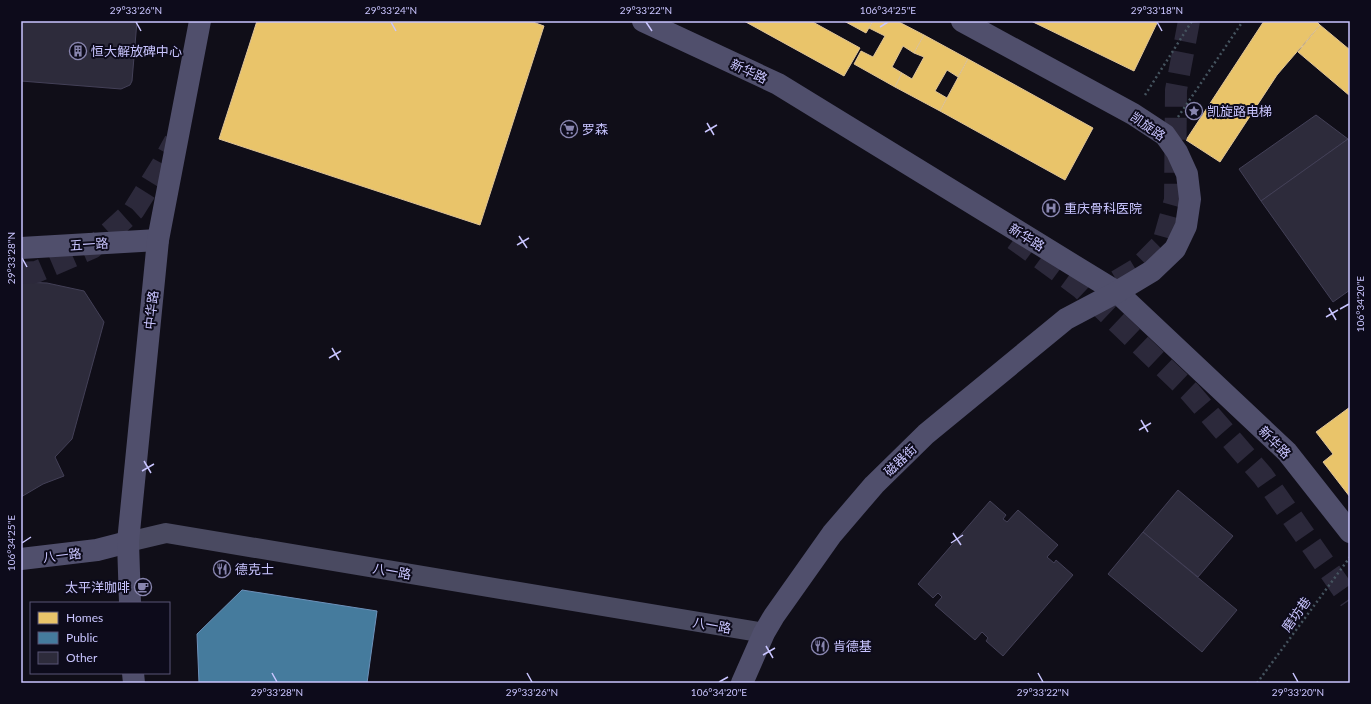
<svg xmlns="http://www.w3.org/2000/svg" width="1371" height="704" font-family="Lato,'Noto Sans SC',sans-serif">
  <rect width="100%" height="100%" fill="#100e18"/>
  <g fill="#e9c46a" stroke="#dfc497">
    <path d="M257,21H530L544,26L480,225L219,139Z"/>
    <path d="M744,21H811L860,48L844,76Z"/>
    <path d="M844,21H873L866,33Z"/>
    <path d="M873,21H897L924,35L914,53L903,46L892,67L902,73L895,87L854,64L861,51L873,57L885,36L869,28Z"/>
    <path d="M1031,21H1158L1134,71Z"/>
    <path d="M1264,21H1316L1320,25L1277,75L1220,162L1186,140Z"/>
    <path d="M1320,25L1350,50V96L1298,52Z"/>
    <path d="M924,35L968,59L958,77L947,70L935,91L947,98L940,111L895,87L902,73L912,79L924,57L914,53Z"/>
    <path d="M968,59L1093,128L1065,180L940,111Z"/>
    <path d="M1350,407V497L1323,462L1333,454L1316,432Z"/>
  </g>
  <path fill="#457b9d" stroke="#6d91ba" d="M242,590L377,611L367,683H199L197,634Z"/>
  <g fill="#2d2b3b" stroke="#434057">
    <path d="M21,21H137L132,81L130,85L121,89L21,81Z"/>
    <path d="M1316,115L1348,139L1261,201L1239,169Z"/>
    <path d="M1348,139L1350,143V290L1333,302L1261,201Z"/>
    <path d="M21,282L47,283L84,291L104,322L72,439L55,457L64,476L43,484L21,497Z"/>
    <path d="M1178,490L1233,536L1198,577L1143,532Z"/>
    <path d="M990,501L1006,515L1003,519L1007,522L1018,510L1058,545L1047,557L1054,563L1056,560L1073,575L1003,656L986,641L988,638L982,632L975,640L935,605L942,597L938,593L933,598L918,584Z"/>
    <path d="M1143,532L1237,610L1202,652L1108,574Z"/>
  </g>
  <g fill="none" stroke-linecap="round" stroke-linejoin="round">
    <g stroke="#2c293b" stroke-width="22" stroke-dasharray="22 11" stroke-linecap="butt">
      <path d="M1014,239L1081,288L1190,392L1263,476L1350,600"/>
      <path d="M21,273L36,272L92,248L134,210L162,165L175,141"/>
      <path d="M1117,281L1137,269L1163,243L1175,200L1176,90L1189,21"/>
    </g>
    <g stroke="#45545f" stroke-width="2.5" stroke-dasharray="2 3" stroke-linecap="butt">
      <path d="M1145,95L1192,21"/>
      <path d="M1178,117L1243,21"/>
      <path d="M1257,683L1350,557"/>
    </g>
    <path stroke="#4a4a61" stroke-width="20" d="M128,542L166,533L764,633"/>
    <g stroke="#504f6c" stroke-width="22">
      <path d="M643,21L778,84L1117,292L1287,452L1350,532"/>
      <path d="M21,248L158,240"/>
      <path d="M21,559L97,550L128,542"/>
      <path d="M130,603L128,542L158,240L200,21"/>
      <path d="M133,673L134,683"/>
      <path d="M742,683L764,633L774,616L832,534L874,485L926,434L1066,319L1117,292L1152,271L1175,249L1186,226L1190,199L1187,174L1177,152L1165,135L1133,114L962,21"/>
    </g>
  </g>
  <path fill="none" stroke="#c9c5ff" stroke-width="1.5" d="M136,22L141,31M391,22L396,31M646,22L652,31M1157,22L1162,31M880,27L888,22M707,123L714,135M705,132L717,125M519,236L527,248M517,245L529,238M22,258L27,267M1329,308L1336,320M1340,309L1349,304M1326,317L1338,310M332,348L339,360M329,358L341,351M1141,420L1148,432M1139,430L1151,423M144,461L151,473M142,471L154,464M953,533L961,545M22,543L31,537M951,543L963,535M766,646L773,658M763,655L775,648M272,673L277,682M527,673L532,682M1038,673L1043,682M1293,673L1298,682M719,682L728,677"/>
  <defs>
    <g id="building-ring" transform="scale(0.9)"><circle r="9.5" fill="#0d0b1b" stroke="#8885ae" stroke-width="1.5"/><path d="M-4-6H4V6H1V3H-1V6H-4ZM-2.5-4.3h1.7v1.8h-1.7ZM.8-4.3h1.7v1.8H.8ZM-2.5-1h1.7V.8h-1.7ZM.8-1h1.7V.8H.8Z" fill="#8885ae"/></g>
    <g id="sight-ring" transform="scale(0.9)"><circle r="9.5" fill="#0d0b1b" stroke="#8885ae" stroke-width="1.5"/><path d="M0-6L1.8-2.2L6-1.7L2.9 1.2L3.7 5.4L0 3.3L-3.7 5.4L-2.9 1.2L-6-1.7L-1.8-2.2Z" fill="#8885ae"/></g>
    <g id="supermarket-ring" transform="scale(0.9)"><circle r="9.5" fill="#0d0b1b" stroke="#8885ae" stroke-width="1.5"/><path d="M-6-5.5h2.5l.6 2H6L4.5 2H-2.5L-4.4-4H-6ZM-1.5 3.2a1.3 1.3 0 1 0 .1 0ZM3 3.2a1.3 1.3 0 1 0 .1 0Z" fill="#8885ae"/></g>
    <g id="hospital-ring" transform="scale(0.9)"><circle r="9.5" fill="#0d0b1b" stroke="#8885ae" stroke-width="1.5"/><path d="M-5-5h3v3.5h4V-5h3V5h-3V1.5h-4V5h-3Z" fill="#8885ae"/></g>
    <g id="restaurant-ring" transform="scale(0.9)"><circle r="9.5" fill="#0d0b1b" stroke="#8885ae" stroke-width="1.5"/><path d="M-5-6h1v4h1v-4h1v4h1v-4h1v5L-1.5 .5V6h-2V.5L-5-1ZM5-6V6H3V1.5H1.5Q1.5-4 5-6Z" fill="#8885ae"/></g>
    <g id="cafe-ring" transform="scale(0.9)"><circle r="9.5" fill="#0d0b1b" stroke="#8885ae" stroke-width="1.5"/><path d="M-5.5-4.5H6V0H3Q3 3.5 0 3.5H-2.5Q-5.5 3.5-5.5 0ZM3-3.2v2h1.7v-2ZM-6 4.5H4V6H-6Z" fill="#8885ae"/></g>
  </defs>
  <g fill-rule="evenodd">
    <use href="#building-ring" x="78" y="51"/>
    <use href="#sight-ring" x="1194" y="111"/>
    <use href="#supermarket-ring" x="569" y="129"/>
    <use href="#hospital-ring" x="1051" y="208"/>
    <use href="#restaurant-ring" x="222" y="569"/>
    <use href="#cafe-ring" x="143" y="587"/>
    <use href="#restaurant-ring" x="820" y="646"/>
  </g>
  <g text-anchor="middle" stroke-width="4" stroke-linejoin="round" paint-order="stroke">
    <g font-size="13" fill="#c9c5ff" stroke="#0d0b1b" text-anchor="start">
      <text x="91" y="56">恒大解放碑中心</text>
      <text x="1207" y="116">凯旋路电梯</text>
      <text x="582" y="134">罗森</text>
      <text x="1064" y="213">重庆骨科医院</text>
      <text x="235" y="574">德克士</text>
      <text x="130" y="592" text-anchor="end">太平洋咖啡</text>
      <text x="833" y="651">肯德基</text>
    </g>
    <g font-size="13" fill="#c9c5ff" stroke="#0d0b1b">
      <text transform="translate(749 71) rotate(25)" y="5">新华路</text>
      <text transform="translate(1148 126) rotate(35)" y="5">凯旋路</text>
      <text transform="translate(1027 237) rotate(32)" y="5">新华路</text>
      <text transform="translate(89 244) rotate(-4)" y="5">五一路</text>
      <text transform="translate(151 310) rotate(-84)" y="5">中华路</text>
      <text transform="translate(1275 442) rotate(45)" y="5">新华路</text>
      <text transform="translate(900 460) rotate(-44)" y="5">磁器街</text>
      <text transform="translate(62 555) rotate(-7)" y="5">八一路</text>
      <text transform="translate(392 571) rotate(10)" y="5">八一路</text>
      <text transform="translate(1296 614) rotate(-54)" y="5">磨坊巷</text>
      <text transform="translate(712 625) rotate(10)" y="5">八一路</text>
    </g>
  </g>
  <rect width="1371" height="704" fill="none" stroke="#0d0b1b" stroke-width="44"/>
  <rect x="30" y="602" width="140" height="72" fill="#0d0b1b" stroke="#585576"/>
  <rect x="38" y="612" width="20" height="12" fill="#e9c46a" stroke="#585576"/>
  <text x="66" y="622" font-size="12" fill="#c9c5ff">Homes</text>
  <rect x="38" y="632" width="20" height="12" fill="#457b9d" stroke="#585576"/>
  <text x="66" y="642" font-size="12" fill="#c9c5ff">Public</text>
  <rect x="38" y="652" width="20" height="12" fill="#2d2b3b" stroke="#585576"/>
  <text x="66" y="662" font-size="12" fill="#c9c5ff">Other</text>
  <rect x="22" y="22" width="1327" height="660" fill="none" stroke="#c9c5ff" stroke-width="1.5"/>
  <g font-size="10" text-anchor="middle" fill="#c9c5ff">
    <text x="136" y="14">29°33'26"N</text>
    <text x="391" y="14">29°33'24"N</text>
    <text x="646" y="14">29°33'22"N</text>
    <text x="888" y="14">106°34'25"E</text>
    <text x="1157" y="14">29°33'18"N</text>
    <text transform="translate(11 258) rotate(-90)" y="4">29°33'28"N</text>
    <text transform="translate(1360 304) rotate(-90)" y="4">106°34'20"E</text>
    <text transform="translate(11 543) rotate(-90)" y="4">106°34'25"E</text>
    <text x="277" y="696">29°33'28"N</text>
    <text x="532" y="696">29°33'26"N</text>
    <text x="719" y="696">106°34'20"E</text>
    <text x="1043" y="696">29°33'22"N</text>
    <text x="1298" y="696">29°33'20"N</text>
  </g>
</svg>
